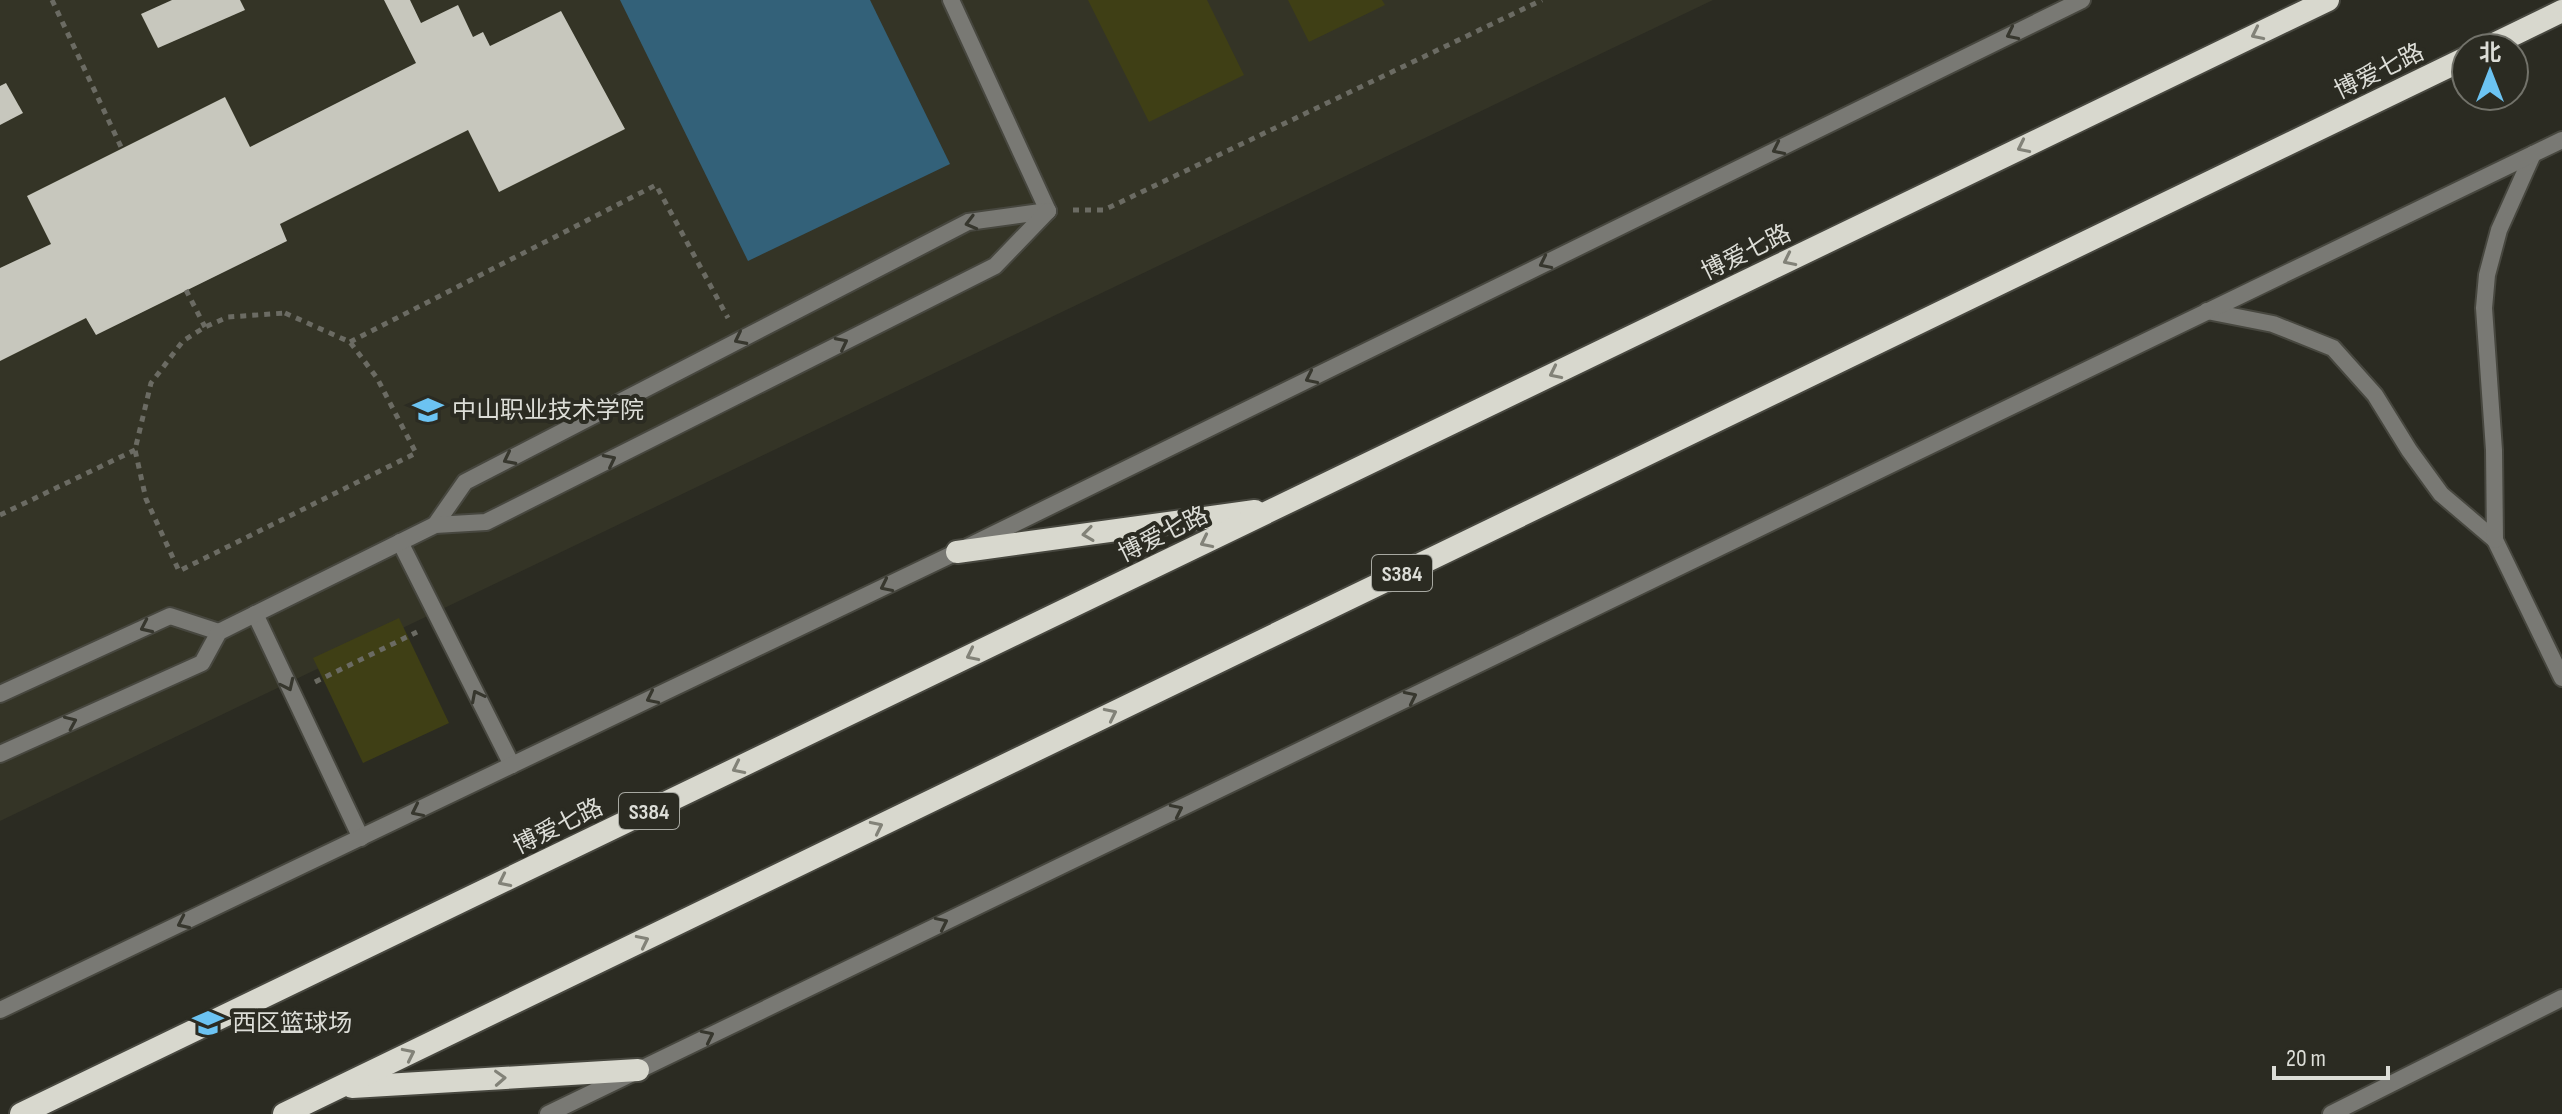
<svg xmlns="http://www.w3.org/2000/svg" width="2562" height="1114" font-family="'Sofia Sans Condensed','Noto Sans SC',sans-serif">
  <rect width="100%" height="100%" fill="#2b2b22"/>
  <path fill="#343426" d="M0,0H1713L0,821Z"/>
  <g fill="#3f3f15">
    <path d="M1088,0H1207L1244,75L1149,122Z"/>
    <path d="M1288,0H1382L1385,5L1309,42Z"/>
    <path d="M399,618L449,723L363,763L313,658Z"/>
  </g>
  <path fill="#336179" d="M620,0H870L950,164L748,261Z"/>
  <g fill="#c7c7bd">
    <path d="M172,0H240L245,10L158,48L141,14Z"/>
    <path d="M384,0H410L421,23L458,5L473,37L483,32L490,46L561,11L625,129L499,192L468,130L280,224L287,241L96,335L86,318L0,361V268L51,244L27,196L225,97L250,147L416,63Z"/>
    <path d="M6,83L23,113L0,125V86Z"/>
  </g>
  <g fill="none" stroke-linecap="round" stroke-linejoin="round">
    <g stroke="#47473f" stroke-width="20">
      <g id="service">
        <path d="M951,0L1048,211"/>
        <path d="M435,525L465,482L968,222L1048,211"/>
        <path d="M400,542L512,765"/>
        <path d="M255,614L361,838"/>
        <path d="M0,694L170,616L219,632"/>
        <path d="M0,754L202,663L219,632L435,525L486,522L995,266L1048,211"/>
      </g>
    </g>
    <g stroke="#47473f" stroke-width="20">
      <g id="minor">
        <path d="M2495,540L2562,678"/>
        <path d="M2331,1114L2562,998"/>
      </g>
    </g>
    <g stroke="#47473f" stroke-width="20">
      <g id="tertiary">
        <path d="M2207,311L2273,324L2333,348L2375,395L2409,450L2441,494L2495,540"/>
        <path d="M2495,540L2494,450L2484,308L2487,275L2499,230L2533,154"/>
        <path d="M0,1010L957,552L2082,0"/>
        <path d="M548,1114L2562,140"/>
      </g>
    </g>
    <g stroke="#47473f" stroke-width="26">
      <g id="trunk">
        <path d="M2486,48L2562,11"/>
        <path d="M957,552L1255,511"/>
        <path d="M352,1087L638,1070"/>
        <path d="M21,1114L2328,0"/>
        <path d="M284,1114L2466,58"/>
      </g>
    </g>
    <g stroke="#6b6b63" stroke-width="5" stroke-dasharray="6 6" stroke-linecap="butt">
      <path d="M52,0L122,149"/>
      <path d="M1073,210H1104L1542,0"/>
      <path d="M186,290L205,327"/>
      <path d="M285,313L350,342L377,378L416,453L179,571L146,499L135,450L151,383L183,341L205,327L228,317Z"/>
      <path d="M350,342L656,185L728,318"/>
      <path d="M0,515L135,450"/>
      <path d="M315,682L417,632"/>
    </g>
    <use href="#service" stroke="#797974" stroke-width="16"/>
    <use href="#minor" stroke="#797974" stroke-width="16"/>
    <use href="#tertiary" stroke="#797974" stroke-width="16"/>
    <use href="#trunk" stroke="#d8d8ce" stroke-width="22"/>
  </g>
  <defs><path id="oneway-chevron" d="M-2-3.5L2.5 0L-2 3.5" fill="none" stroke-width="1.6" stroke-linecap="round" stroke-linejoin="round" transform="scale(2)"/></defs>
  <g stroke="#37372e">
    <use href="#oneway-chevron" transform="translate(2012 34) rotate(154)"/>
    <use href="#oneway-chevron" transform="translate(1778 149) rotate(154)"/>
    <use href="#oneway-chevron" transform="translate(971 223) rotate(165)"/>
    <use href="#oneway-chevron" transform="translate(1545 263) rotate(154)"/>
    <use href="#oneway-chevron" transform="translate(740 339) rotate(153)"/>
    <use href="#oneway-chevron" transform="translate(842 343) rotate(-27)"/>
    <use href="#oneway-chevron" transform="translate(1311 378) rotate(154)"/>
    <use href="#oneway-chevron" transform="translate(509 459) rotate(153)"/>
    <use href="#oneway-chevron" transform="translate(610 460) rotate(-27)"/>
    <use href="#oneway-chevron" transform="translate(886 586) rotate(154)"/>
    <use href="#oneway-chevron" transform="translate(146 627) rotate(155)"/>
    <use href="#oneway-chevron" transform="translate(288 685) rotate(65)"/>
    <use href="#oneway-chevron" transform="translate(477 696) rotate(-117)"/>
    <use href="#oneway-chevron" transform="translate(1411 697) rotate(-26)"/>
    <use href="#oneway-chevron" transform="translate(652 698) rotate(154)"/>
    <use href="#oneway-chevron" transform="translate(71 722) rotate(-24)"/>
    <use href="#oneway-chevron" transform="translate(1177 810) rotate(-26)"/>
    <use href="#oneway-chevron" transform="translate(417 811) rotate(154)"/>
    <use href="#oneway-chevron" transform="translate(183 923) rotate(155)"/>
    <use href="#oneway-chevron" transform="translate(942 923) rotate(-26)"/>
    <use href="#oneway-chevron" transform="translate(708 1036) rotate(-26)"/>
  </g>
  <g stroke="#828278">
    <use href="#oneway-chevron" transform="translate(2257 34) rotate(154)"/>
    <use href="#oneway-chevron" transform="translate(2023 147) rotate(154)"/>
    <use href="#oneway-chevron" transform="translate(1789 260) rotate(154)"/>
    <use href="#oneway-chevron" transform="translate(1555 373) rotate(154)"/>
    <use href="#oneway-chevron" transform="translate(1088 534) rotate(172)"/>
    <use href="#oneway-chevron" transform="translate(1206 542) rotate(154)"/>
    <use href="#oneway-chevron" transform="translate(972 655) rotate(154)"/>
    <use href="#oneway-chevron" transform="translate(1111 714) rotate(-26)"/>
    <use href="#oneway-chevron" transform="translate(738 768) rotate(154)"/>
    <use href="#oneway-chevron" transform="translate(877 827) rotate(-26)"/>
    <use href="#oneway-chevron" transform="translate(504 881) rotate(154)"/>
    <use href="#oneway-chevron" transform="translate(643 941) rotate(-26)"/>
    <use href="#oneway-chevron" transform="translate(409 1054) rotate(-26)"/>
    <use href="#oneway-chevron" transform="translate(500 1078) rotate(-3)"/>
  </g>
  <defs>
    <g id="university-bare" transform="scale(2.4)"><path d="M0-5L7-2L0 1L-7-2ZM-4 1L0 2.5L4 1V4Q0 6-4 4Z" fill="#6cc3f2" stroke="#2b2b22" stroke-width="2.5" paint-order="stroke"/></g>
    <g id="school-bare" transform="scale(2.4)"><path d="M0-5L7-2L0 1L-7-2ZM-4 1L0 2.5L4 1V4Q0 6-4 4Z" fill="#6cc3f2" stroke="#2b2b22" stroke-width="2.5" paint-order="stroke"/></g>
  </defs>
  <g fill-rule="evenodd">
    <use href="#university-bare" x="428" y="410"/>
    <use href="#school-bare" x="208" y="1023"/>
  </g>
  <g text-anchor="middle" stroke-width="8" stroke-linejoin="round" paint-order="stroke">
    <g fill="#2b2b22" stroke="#a7a8a1" stroke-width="2">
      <rect x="1372" y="555" width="60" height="36" rx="6"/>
      <rect x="619" y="793" width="60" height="36" rx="6"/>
    </g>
    <g font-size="22" font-weight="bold" fill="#dcddd7">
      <text x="1402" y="581">S384</text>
      <text x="649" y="819">S384</text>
    </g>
    <g font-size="24" fill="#dcddd7" stroke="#2b2b22">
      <text transform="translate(2379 71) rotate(-26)" y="8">博爱七路</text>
      <text transform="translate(1746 252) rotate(-26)" y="8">博爱七路</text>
      <text transform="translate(1163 534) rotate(-26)" y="8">博爱七路</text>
      <text transform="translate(558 826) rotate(-26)" y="8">博爱七路</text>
    </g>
    <g font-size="24" fill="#dcddd7" stroke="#2b2b22" text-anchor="start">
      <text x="452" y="418">中山职业技术学院</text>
      <text x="232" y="1031">西区篮球场</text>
    </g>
  </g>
  <g transform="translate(2490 72)"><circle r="38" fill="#2b2b22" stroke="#72726a" stroke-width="2"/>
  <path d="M0-6L14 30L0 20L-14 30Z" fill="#6cc3f2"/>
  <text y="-12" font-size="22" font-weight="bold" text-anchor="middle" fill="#dcddd7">北</text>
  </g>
  <path d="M2274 1066v12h114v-12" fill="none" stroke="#dcddd7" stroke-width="4"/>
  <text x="2286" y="1066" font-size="24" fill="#dcddd7" stroke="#2b2b22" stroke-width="6" paint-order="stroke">20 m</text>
</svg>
